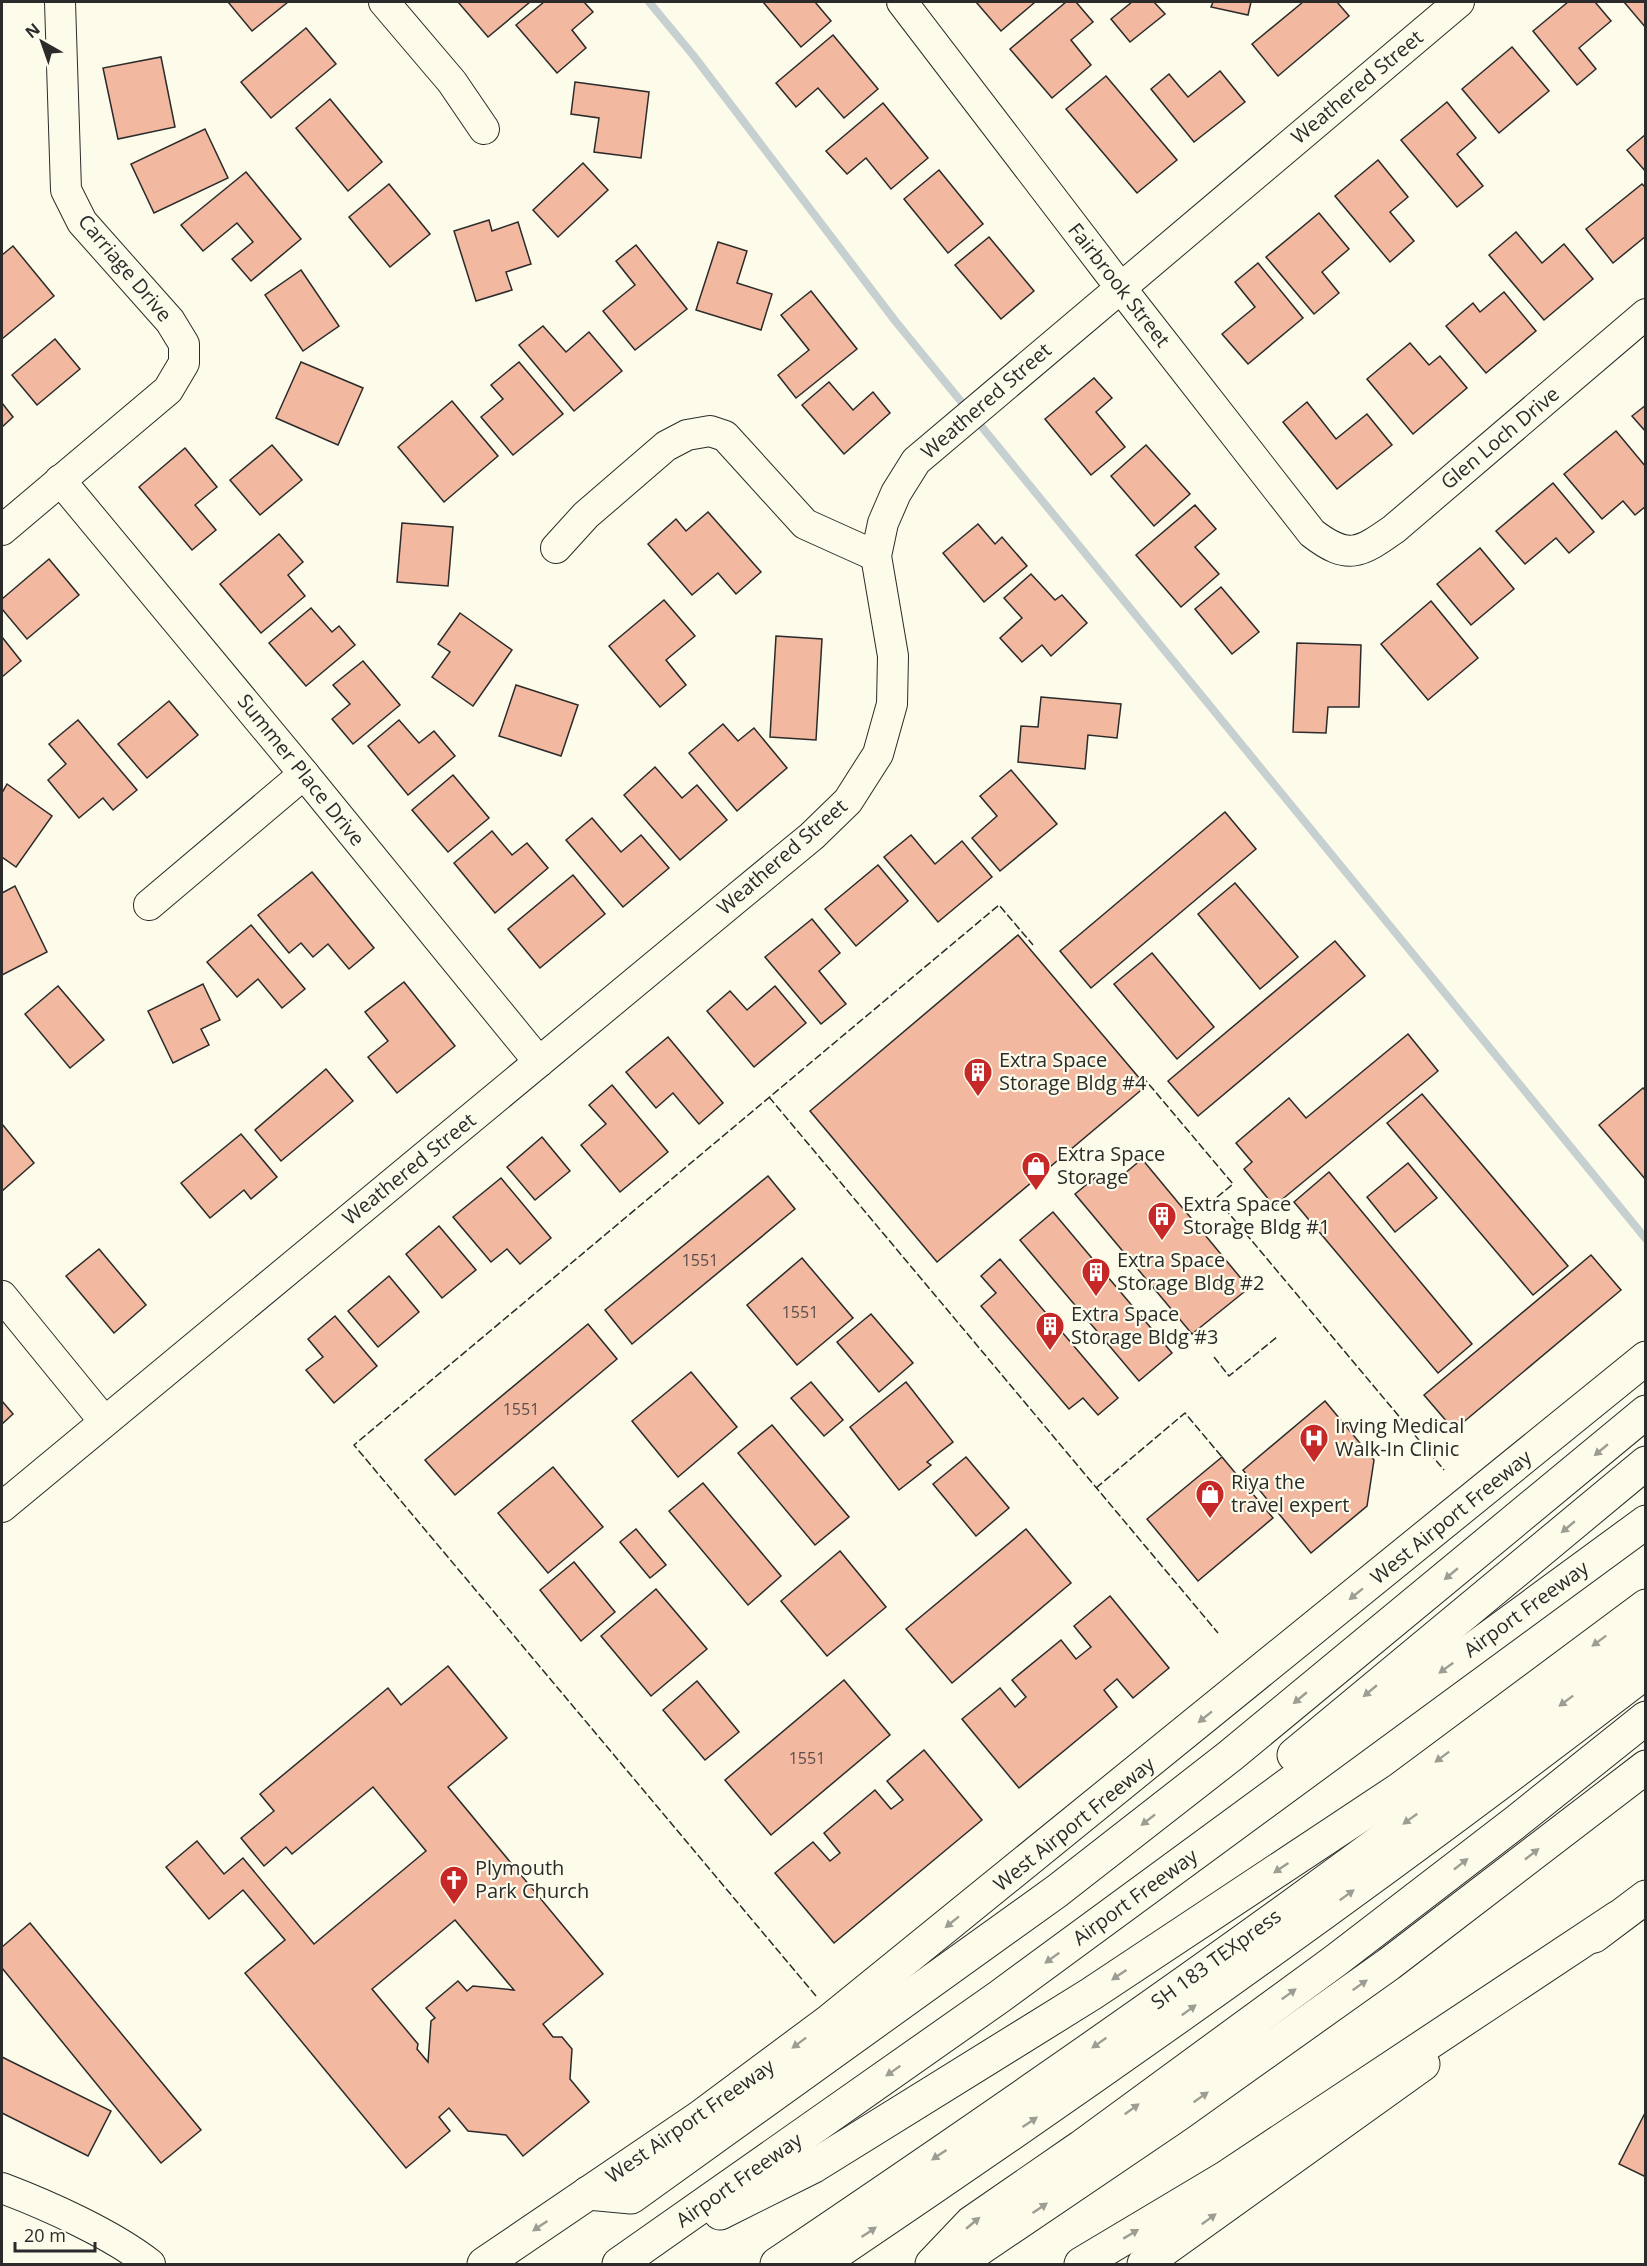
<svg xmlns="http://www.w3.org/2000/svg" width="1647" height="2266" font-family="'Open Sans',sans-serif">
  <rect width="100%" height="100%" fill="#fdfbea"/>
  <g fill="none" stroke-linecap="round" stroke-linejoin="round">
    <path stroke="#c7d0d0" stroke-width="8" d="M649,2L693,55L896,322L1646,1239"/>
  </g>
  <g fill="#f2b8a0" stroke="#2b2b2b" stroke-width="1.5" fill-rule="evenodd">
    <path d="M228,2H288L252,31Z"/>
    <path d="M458,2H530L488,37Z"/>
    <path d="M544,2H584L593,12L572,30L586,48L557,73L516,25Z"/>
    <path d="M763,2H815L831,21L801,47Z"/>
    <path d="M976,2H1032L1034,3L1001,31Z"/>
    <path d="M1066,2H1076L1093,22L1071,40L1091,65L1052,98L1010,49Z"/>
    <path d="M1132,2H1154L1165,14L1130,42L1111,19Z"/>
    <path d="M1213,2H1251L1248,15L1211,7Z"/>
    <path d="M1303,2H1337L1349,16L1278,76L1252,44Z"/>
    <path d="M1568,2H1595L1611,21L1579,48L1596,69L1577,85L1533,31Z"/>
    <path d="M1624,2H1646V28Z"/>
    <path d="M306,28L336,64L271,118L241,82Z"/>
    <path d="M833,35L878,89L844,118L818,88L796,107L776,83Z"/>
    <path d="M1512,47L1549,91L1499,133L1462,89Z"/>
    <path d="M161,57L175,127L118,139L103,68Z"/>
    <path d="M1220,71L1245,102L1194,142L1151,89L1169,74L1188,97Z"/>
    <path d="M1106,76L1177,160L1137,193L1066,109Z"/>
    <path d="M575,82L649,92L641,158L594,152L599,118L571,114Z"/>
    <path d="M330,99L382,162L348,191L296,128Z"/>
    <path d="M1447,102L1476,138L1457,154L1483,186L1457,207L1401,140Z"/>
    <path d="M883,103L928,158L891,189L866,158L847,174L826,151Z"/>
    <path d="M205,129L228,178L154,213L131,164Z"/>
    <path d="M1646,134V172L1627,150Z"/>
    <path d="M1378,160L1408,197L1390,212L1414,241L1390,262L1335,196Z"/>
    <path d="M583,163L608,190L558,237L533,210Z"/>
    <path d="M939,170L983,224L948,253L904,199Z"/>
    <path d="M246,172L301,239L251,281L232,259L253,242L237,223L203,251L181,225Z"/>
    <path d="M389,184L430,234L390,267L349,217Z"/>
    <path d="M1642,184L1646,188V236L1613,263L1586,229Z"/>
    <path d="M1319,213L1349,249L1322,272L1339,293L1314,314L1266,257Z"/>
    <path d="M489,220L492,231L518,222L531,264L506,272L512,290L476,301L454,231Z"/>
    <path d="M1516,232L1542,263L1564,244L1593,279L1544,320L1489,255Z"/>
    <path d="M989,237L1034,291L1001,319L955,265Z"/>
    <path d="M718,242L747,251L737,283L772,294L761,330L696,310Z"/>
    <path d="M636,245L687,309L635,350L603,311L635,285L616,261Z"/>
    <path d="M13,246L54,296L2,339V255Z"/>
    <path d="M1258,263L1303,318L1248,364L1222,334L1255,307L1235,282Z"/>
    <path d="M301,270L339,326L303,351L265,295Z"/>
    <path d="M811,291L857,349L796,398L778,375L809,350L781,315Z"/>
    <path d="M1504,292L1536,331L1486,373L1446,326L1473,303L1480,312Z"/>
    <path d="M543,326L566,352L589,332L622,371L574,411L519,345Z"/>
    <path d="M55,339L80,369L37,405L12,375Z"/>
    <path d="M1410,343L1429,365L1440,356L1467,388L1413,434L1367,379Z"/>
    <path d="M301,362L363,388L338,445L276,418Z"/>
    <path d="M519,362L563,414L513,455L481,417L503,399L491,385Z"/>
    <path d="M1094,378L1112,398L1096,412L1125,447L1091,475L1045,419Z"/>
    <path d="M829,382L853,410L873,392L890,413L844,454L802,405Z"/>
    <path d="M452,401L498,456L444,502L398,447Z"/>
    <path d="M1307,402L1336,439L1367,414L1392,445L1337,489L1283,422Z"/>
    <path d="M2,403L13,417L2,427Z"/>
    <path d="M1646,405V432L1632,416Z"/>
    <path d="M1616,431L1646,467V506L1635,515L1623,501L1602,519L1564,474Z"/>
    <path d="M272,445L302,480L260,515L230,480Z"/>
    <path d="M1146,445L1190,494L1154,526L1111,476Z"/>
    <path d="M185,448L217,487L195,505L216,530L192,550L139,487Z"/>
    <path d="M1553,483L1594,532L1569,553L1556,538L1525,564L1496,531Z"/>
    <path d="M1195,505L1216,529L1195,547L1219,574L1181,607L1136,555Z"/>
    <path d="M708,512L761,572L736,594L718,573L692,595L648,544L676,519L686,531Z"/>
    <path d="M402,523L453,527L448,586L397,582Z"/>
    <path d="M978,524L995,544L1002,537L1027,566L984,602L943,553Z"/>
    <path d="M279,534L303,562L288,575L305,596L261,633L220,584Z"/>
    <path d="M1480,548L1514,589L1471,625L1437,584Z"/>
    <path d="M49,559L79,595L27,639L2,609V599Z"/>
    <path d="M1031,574L1055,600L1062,595L1087,623L1051,656L1042,645L1022,662L1000,638L1022,618L1004,598Z"/>
    <path d="M1221,587L1259,632L1232,654L1195,609Z"/>
    <path d="M664,600L695,636L666,660L686,685L660,707L609,646Z"/>
    <path d="M1431,601L1478,658L1428,700L1381,644Z"/>
    <path d="M311,608L332,632L339,626L355,645L306,686L269,643Z"/>
    <path d="M460,613L512,650L473,706L432,677L450,652L438,644Z"/>
    <path d="M776,636L822,639L816,740L770,737Z"/>
    <path d="M2,637L21,661L2,677Z"/>
    <path d="M1297,643L1361,645L1359,707H1328L1326,733L1293,732Z"/>
    <path d="M363,661L400,705L353,744L332,719L350,704L333,685Z"/>
    <path d="M516,685L578,705L561,756L499,736Z"/>
    <path d="M1041,697L1121,704L1117,738L1088,735L1085,769L1018,762L1021,726L1038,727Z"/>
    <path d="M169,701L198,735L147,778L118,744Z"/>
    <path d="M78,720L137,790L113,810L103,798L79,818L48,780L66,764L49,744Z"/>
    <path d="M399,720L419,743L434,731L455,756L408,795L368,746Z"/>
    <path d="M723,724L738,741L754,728L787,768L737,811L689,753Z"/>
    <path d="M655,767L682,798L697,785L727,820L680,860L624,795Z"/>
    <path d="M1011,770L1057,824L1000,871L972,838L997,816L980,796Z"/>
    <path d="M453,775L489,818L448,852L412,810Z"/>
    <path d="M7,784L52,816L16,867L2,857V793Z"/>
    <path d="M1225,812L1256,849L1091,988L1060,951Z"/>
    <path d="M592,818L621,852L641,835L669,868L623,907L566,840Z"/>
    <path d="M492,831L512,855L527,843L548,868L495,913L454,863Z"/>
    <path d="M911,835L935,864L962,841L992,877L938,922L884,857Z"/>
    <path d="M878,865L908,901L856,946L825,909Z"/>
    <path d="M312,872L374,948L349,969L328,944L313,957L301,943L289,953L258,915Z"/>
    <path d="M573,875L605,914L540,968L508,929Z"/>
    <path d="M1235,883L1298,957L1260,989L1198,914Z"/>
    <path d="M15,886L47,952L2,975V893Z"/>
    <path d="M812,919L840,953L819,971L846,1004L821,1024L765,957Z"/>
    <path d="M251,925L305,989L282,1008L258,979L237,997L207,962Z"/>
    <path d="M1018,935L1146,1086L937,1262L810,1111Z"/>
    <path d="M1335,941L1365,976L1198,1116L1168,1081Z"/>
    <path d="M1152,953L1214,1027L1177,1059L1114,984Z"/>
    <path d="M404,982L455,1046L397,1093L368,1057L388,1041L365,1012Z"/>
    <path d="M203,984L220,1020L201,1029L209,1045L173,1063L148,1011Z"/>
    <path d="M58,986L104,1040L70,1068L25,1014Z"/>
    <path d="M775,986L806,1023L754,1067L707,1011L730,991L747,1010Z"/>
    <path d="M1408,1034L1438,1071L1274,1206L1244,1169L1252,1162L1236,1143L1289,1098L1306,1118Z"/>
    <path d="M668,1037L723,1103L699,1124L673,1093L656,1108L626,1072Z"/>
    <path d="M326,1069L353,1101L281,1161L255,1130Z"/>
    <path d="M612,1085L668,1152L620,1192L581,1145L606,1124L589,1105Z"/>
    <path d="M1643,1088L1646,1091V1180L1599,1125Z"/>
    <path d="M1422,1094L1568,1266L1533,1295L1387,1123Z"/>
    <path d="M2,1124L34,1163L2,1191Z"/>
    <path d="M241,1134L277,1177L251,1199L244,1190L210,1218L181,1183Z"/>
    <path d="M542,1137L570,1171L535,1200L507,1167Z"/>
    <path d="M1142,1159L1249,1288L1192,1334L1075,1194L1102,1172L1112,1184Z"/>
    <path d="M1408,1163L1437,1198L1395,1232L1367,1197Z"/>
    <path d="M1329,1172L1472,1344L1438,1373L1294,1202Z"/>
    <path d="M768,1176L795,1209L632,1344L605,1310Z"/>
    <path d="M501,1178L551,1238L520,1264L507,1249L491,1262L453,1217Z"/>
    <path d="M1053,1212L1172,1353L1139,1381L1020,1240Z"/>
    <path d="M439,1226L476,1270L442,1298L406,1254Z"/>
    <path d="M99,1249L146,1305L114,1333L66,1276Z"/>
    <path d="M1591,1255L1621,1290L1454,1430L1424,1395Z"/>
    <path d="M802,1258L853,1318L797,1365L747,1305Z"/>
    <path d="M1000,1259L1118,1398L1098,1415L1083,1398L1069,1409L981,1306L996,1293L981,1276Z"/>
    <path d="M389,1276L419,1312L378,1347L348,1311Z"/>
    <path d="M871,1314L913,1363L879,1392L837,1342Z"/>
    <path d="M335,1316L377,1366L334,1403L306,1370L323,1357L308,1339Z"/>
    <path d="M588,1324L617,1359L455,1495L425,1460Z"/>
    <path d="M691,1372L737,1427L678,1477L632,1421Z"/>
    <path d="M811,1382L843,1420L824,1436L791,1398Z"/>
    <path d="M906,1382L953,1442L927,1462L931,1465L899,1490L850,1427Z"/>
    <path d="M2,1401L13,1414L2,1424Z"/>
    <path d="M1325,1401L1374,1460L1367,1506L1311,1553L1243,1470Z"/>
    <path d="M772,1425L849,1517L815,1545L738,1453Z"/>
    <path d="M966,1457L1009,1508L976,1536L933,1484Z"/>
    <path d="M1222,1457L1273,1518L1198,1581L1147,1519Z"/>
    <path d="M553,1467L603,1527L548,1573L498,1513Z"/>
    <path d="M703,1483L781,1576L748,1605L669,1511Z"/>
    <path d="M636,1529L666,1565L650,1578L620,1542Z"/>
    <path d="M1026,1529L1071,1583L952,1683L906,1629Z"/>
    <path d="M840,1551L886,1607L827,1656L781,1601Z"/>
    <path d="M574,1562L615,1612L581,1641L540,1590Z"/>
    <path d="M656,1589L707,1649L651,1696L601,1636Z"/>
    <path d="M1110,1596L1169,1668L1133,1698L1117,1679L1104,1690L1117,1707L1019,1788L962,1719L1000,1688L1015,1707L1026,1697L1012,1680L1061,1640L1076,1659L1091,1647L1074,1626Z"/>
    <path d="M448,1666L507,1738L448,1787L603,1974L543,2024L553,2037H562L572,2049L570,2079L589,2102L523,2156L506,2135L468,2131L449,2108L439,2117L450,2131L406,2168L245,1973L285,1940L243,1890L209,1919L166,1867L197,1841L224,1874L243,1858L314,1944L426,1851L373,1787L292,1854L286,1847L264,1866L241,1838L274,1811L260,1794L388,1688L401,1705ZM455,1920L514,1990L473,1986L467,1991L458,1981L426,2008L435,2018L431,2021L428,2062L417,2049L418,2044L372,1989Z"/>
    <path d="M844,1680L890,1735L771,1835L725,1780Z"/>
    <path d="M697,1681L739,1732L705,1760L663,1710Z"/>
    <path d="M924,1750L982,1820L834,1943L775,1873L813,1842L830,1861L840,1853L824,1833L875,1790L891,1809L903,1800L887,1781Z"/>
    <path d="M30,1923L201,2130L161,2163L2,1968V1947Z"/>
    <path d="M2,2057L111,2111L88,2156L2,2113Z"/>
    <path d="M1646,2111V2177L1619,2164Z"/>
  </g>
  <g fill="none" stroke-linecap="round" stroke-linejoin="round">
    <g stroke="#2b2b2b" stroke-width="32">
      <g id="minor">
        <path d="M384,2L452,82L484,129"/>
        <path d="M902,2L1120,287L1312,533C1348,561 1360,553 1394,529L1646,314"/>
        <path d="M60,480L304,774L539,1062"/>
        <path d="M2,530L168,390L184,363V344L170,321L82,222L66,190L60,2"/>
        <path d="M556,548L586,515L666,446L687,435L710,431L725,436L805,524L876,556"/>
        <path d="M149,905L304,774"/>
        <path d="M2,1296L104,1421"/>
        <path d="M2,1507L738,897L812,836L848,801L878,754L892,704L893,656L876,556L883,523L896,493L916,461L1459,2"/>
        <path d="M2,2188C47,2205 112,2234 150,2264"/>
      </g>
    </g>
    <g stroke="#2b2b2b" stroke-width="35">
      <g id="major">
        <path d="M1594,1936L1646,1897"/>
        <path d="M484,2264L699,2118L828,2022L1646,1358"/>
        <path d="M1144,2264L1423,2064"/>
      </g>
    </g>
    <g stroke="#2b2b2b" stroke-width="35">
      <g id="highway">
        <path d="M1294,1755L1646,1463"/>
        <path d="M588,2193L631,2197L1057,1891L1230,1756L1646,1412"/>
        <path d="M720,2213L814,2166L1091,1994L1400,1789L1646,1606"/>
        <path d="M619,2264L999,1997L1646,1522"/>
        <path d="M777,2264C998,2115 1218,1963 1432,1803C1504,1750 1574,1695 1646,1640"/>
        <path d="M820,2264C1101,2075 1377,1879 1646,1672"/>
        <path d="M932,2264L971,2223L1081,2147L1335,1961L1517,1821L1646,1718"/>
        <path d="M957,2264L1177,2115L1389,1964L1646,1767"/>
        <path d="M1081,2264L1225,2178L1617,1918"/>
      </g>
    </g>
    <use href="#minor" stroke="#fdfbea" stroke-width="30"/>
    <use href="#major" stroke="#fdfbea" stroke-width="33"/>
    <use href="#highway" stroke="#fdfbea" stroke-width="33"/>
    <g stroke="#2b2b2b" stroke-width="1.5" stroke-dasharray="8 3" stroke-linecap="butt">
      <path d="M1142,1076L1233,1184L1216,1198L1444,1470"/>
      <path d="M769,1097L1218,1633"/>
      <path d="M1214,1357L1229,1376L1277,1337"/>
      <path d="M1096,1488L1185,1413L1222,1457"/>
      <path d="M816,1996L354,1445L999,905L1033,945"/>
    </g>
  </g>
  <defs><path id="oneway-solid" d="M-6-.8H1V-3.2L6.5 0L1 3.2V.8H-6Z" transform="scale(1.5)"/></defs>
  <g fill="#9e9d94">
    <use href="#oneway-solid" transform="translate(1601 1450) rotate(140)"/>
    <use href="#oneway-solid" transform="translate(1568 1527) rotate(140)"/>
    <use href="#oneway-solid" transform="translate(1451 1574) rotate(140)"/>
    <use href="#oneway-solid" transform="translate(1356 1594) rotate(141)"/>
    <use href="#oneway-solid" transform="translate(1599 1641) rotate(143)"/>
    <use href="#oneway-solid" transform="translate(1446 1668) rotate(144)"/>
    <use href="#oneway-solid" transform="translate(1370 1691) rotate(140)"/>
    <use href="#oneway-solid" transform="translate(1300 1698) rotate(140)"/>
    <use href="#oneway-solid" transform="translate(1566 1701) rotate(143)"/>
    <use href="#oneway-solid" transform="translate(1205 1717) rotate(141)"/>
    <use href="#oneway-solid" transform="translate(1442 1757) rotate(143)"/>
    <use href="#oneway-solid" transform="translate(1410 1819) rotate(144)"/>
    <use href="#oneway-solid" transform="translate(1148 1820) rotate(142)"/>
    <use href="#oneway-solid" transform="translate(1532 1854) rotate(-38)"/>
    <use href="#oneway-solid" transform="translate(1461 1864) rotate(-38)"/>
    <use href="#oneway-solid" transform="translate(1281 1868) rotate(146)"/>
    <use href="#oneway-solid" transform="translate(1347 1895) rotate(-36)"/>
    <use href="#oneway-solid" transform="translate(952 1922) rotate(141)"/>
    <use href="#oneway-solid" transform="translate(1052 1958) rotate(144)"/>
    <use href="#oneway-solid" transform="translate(1119 1975) rotate(146)"/>
    <use href="#oneway-solid" transform="translate(1360 1985) rotate(-35)"/>
    <use href="#oneway-solid" transform="translate(1289 1994) rotate(-36)"/>
    <use href="#oneway-solid" transform="translate(1189 2010) rotate(-36)"/>
    <use href="#oneway-solid" transform="translate(799 2043) rotate(143)"/>
    <use href="#oneway-solid" transform="translate(1099 2043) rotate(145)"/>
    <use href="#oneway-solid" transform="translate(893 2071) rotate(145)"/>
    <use href="#oneway-solid" transform="translate(1201 2097) rotate(-35)"/>
    <use href="#oneway-solid" transform="translate(1132 2109) rotate(-36)"/>
    <use href="#oneway-solid" transform="translate(1030 2122) rotate(-34)"/>
    <use href="#oneway-solid" transform="translate(939 2155) rotate(146)"/>
    <use href="#oneway-solid" transform="translate(1040 2208) rotate(-34)"/>
    <use href="#oneway-solid" transform="translate(1209 2219) rotate(-36)"/>
    <use href="#oneway-solid" transform="translate(973 2223) rotate(-40)"/>
    <use href="#oneway-solid" transform="translate(540 2226) rotate(146)"/>
    <use href="#oneway-solid" transform="translate(869 2232) rotate(-34)"/>
    <use href="#oneway-solid" transform="translate(1131 2234) rotate(-31)"/>
  </g>
  <defs>
    <g id="building-pin" transform="scale(1.5)"><path d="M0 17L-7.5 6A9.5 9.5 0 1 1 7.5 6Z" fill="#c62828" stroke="#fdfbea"/><path d="M-4-6H4V6H1V3H-1V6H-4ZM-2.5-4.3h1.7v1.8h-1.7ZM.8-4.3h1.7v1.8H.8ZM-2.5-1h1.7V.8h-1.7ZM.8-1h1.7V.8H.8Z" fill="#fff"/></g>
    <g id="shop-pin" transform="scale(1.5)"><path d="M0 17L-7.5 6A9.5 9.5 0 1 1 7.5 6Z" fill="#c62828" stroke="#fdfbea"/><path d="M-5-2.5h2.3a2.7 3.5 0 0 1 5.4 0H5L5.5 6h-11ZM-1.5-2.5h3a1.5 2.3 0 0 0-3 0Z" fill="#fff"/></g>
    <g id="hospital-pin" transform="scale(1.5)"><path d="M0 17L-7.5 6A9.5 9.5 0 1 1 7.5 6Z" fill="#c62828" stroke="#fdfbea"/><path d="M-5-5h3v3.5h4V-5h3V5h-3V1.5h-4V5h-3Z" fill="#fff"/></g>
    <g id="church-pin" transform="scale(1.5)"><path d="M0 17L-7.5 6A9.5 9.5 0 1 1 7.5 6Z" fill="#c62828" stroke="#fdfbea"/><path d="M-1.2-6h2.4v3.5h3.3v2.4h-3.3V6h-2.4V-.1h-3.3v-2.4h3.3Z" fill="#fff"/></g>
  </defs>
  <g fill-rule="evenodd">
    <use href="#building-pin" x="978" y="1072"/>
    <use href="#shop-pin" x="1036" y="1166"/>
    <use href="#building-pin" x="1162" y="1216"/>
    <use href="#building-pin" x="1096" y="1272"/>
    <use href="#building-pin" x="1050" y="1326"/>
    <use href="#hospital-pin" x="1314" y="1438"/>
    <use href="#shop-pin" x="1210" y="1494"/>
    <use href="#church-pin" x="454" y="1880"/>
  </g>
  <g text-anchor="middle" stroke-width="4.5" stroke-linejoin="round" paint-order="stroke">
    <g font-size="16" fill="#5d4e48">
      <text x="700" y="1266">1551</text>
      <text x="800" y="1318">1551</text>
      <text x="521" y="1415">1551</text>
      <text x="807" y="1764">1551</text>
    </g>
    <g font-size="20" fill="#2b2b2b" stroke="#fdfbea">
      <text transform="translate(1357 87) rotate(-40)" y="7">Weathered Street</text>
      <text transform="translate(125 268) rotate(50)" y="7">Carriage Drive</text>
      <text transform="translate(1119 285) rotate(52)" y="7">Fairbrook Street</text>
      <text transform="translate(986 401) rotate(-41)" y="7">Weathered Street</text>
      <text transform="translate(1500 438) rotate(-40)" y="7">Glen Loch Drive</text>
      <text transform="translate(301 770) rotate(51)" y="7">Summer Place Drive</text>
      <text transform="translate(782 857) rotate(-41)" y="7">Weathered Street</text>
      <text transform="translate(409 1169) rotate(-39)" y="7">Weathered Street</text>
      <text transform="translate(1451 1517) rotate(-39)" y="7">West Airport Freeway</text>
      <text transform="translate(1526 1609) rotate(-36)" y="7">Airport Freeway</text>
      <text transform="translate(1074 1824) rotate(-39)" y="7">West Airport Freeway</text>
      <text transform="translate(1135 1897) rotate(-36)" y="7">Airport Freeway</text>
      <text transform="translate(1216 1959) rotate(-36)" y="7">SH 183 TEXpress</text>
      <text transform="translate(690 2121) rotate(-35)" y="7">West Airport Freeway</text>
      <text transform="translate(739 2180) rotate(-35)" y="7">Airport Freeway</text>
    </g>
    <g font-size="20" fill="#2b2b2b" stroke="#fdfbea" text-anchor="start">
      <text x="999" y="1067">Extra Space<tspan x="999" dy="23">Storage Bldg #4</tspan></text>
      <text x="1057" y="1161">Extra Space<tspan x="1057" dy="23">Storage</tspan></text>
      <text x="1183" y="1211">Extra Space<tspan x="1183" dy="23">Storage Bldg #1</tspan></text>
      <text x="1117" y="1267">Extra Space<tspan x="1117" dy="23">Storage Bldg #2</tspan></text>
      <text x="1071" y="1321">Extra Space<tspan x="1071" dy="23">Storage Bldg #3</tspan></text>
      <text x="1335" y="1433">Irving Medical<tspan x="1335" dy="23">Walk-In Clinic</tspan></text>
      <text x="1231" y="1489">Riya the<tspan x="1231" dy="23">travel expert</tspan></text>
      <text x="475" y="1875">Plymouth<tspan x="475" dy="23">Park Church</tspan></text>
    </g>
  </g>
  <rect width="1647" height="2266" fill="none" stroke="#2b2b2b" stroke-width="6"/>
  <g transform="translate(42 42) rotate(320)" stroke="#fdfbea" stroke-width="4.5" paint-order="stroke">
  <path d="M0-4.5L10 22L0 15L-10 22Z" fill="#2b2b2b"/>
  <text y="-9" font-size="16" font-weight="bold" text-anchor="middle" fill="#2b2b2b">N</text>
  </g>
  <path d="M15 2242v9h80v-9" fill="none" stroke="#2b2b2b" stroke-width="3"/>
  <text x="24" y="2242" font-size="18" fill="#2b2b2b" stroke="#fdfbea" stroke-width="4.5" paint-order="stroke">20 m</text>
</svg>
